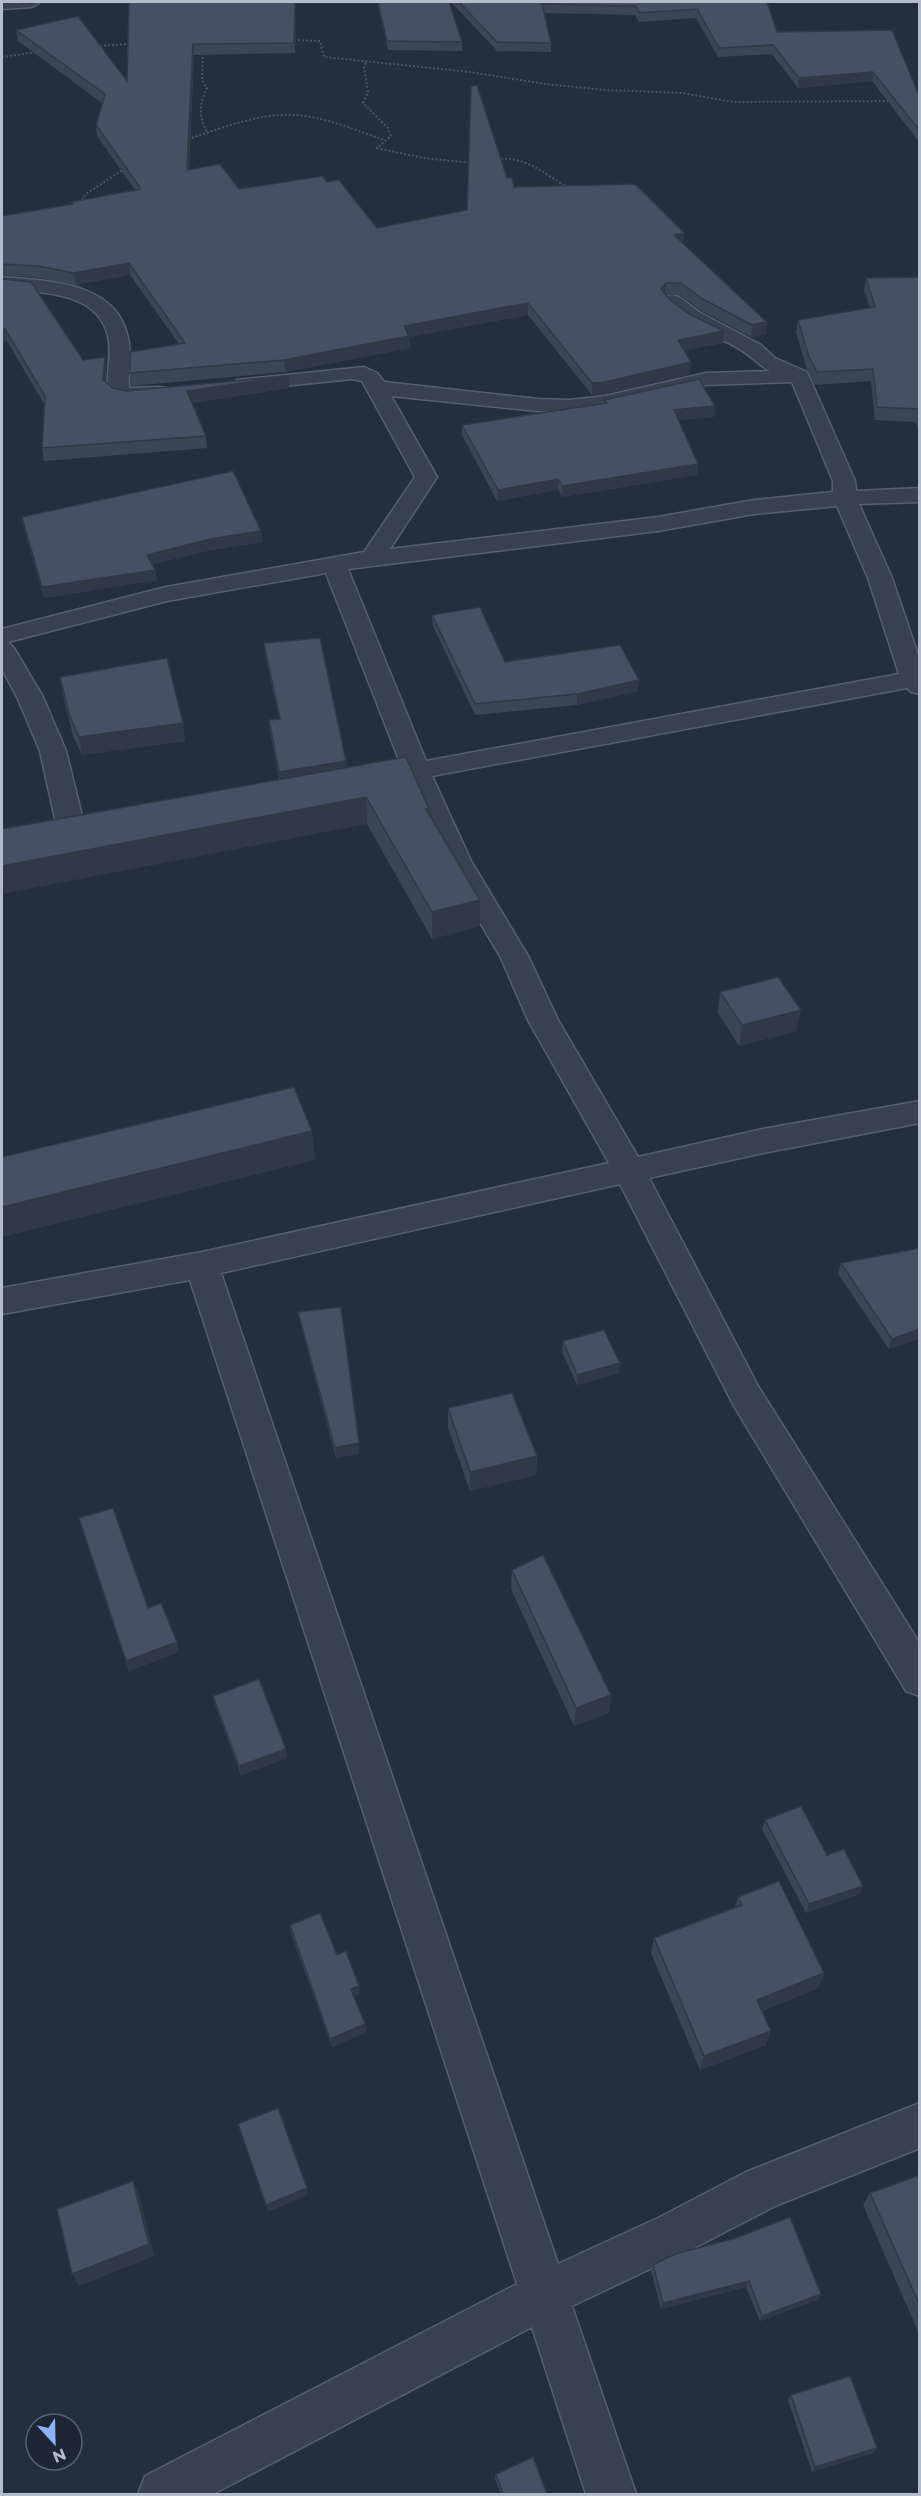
<svg xmlns="http://www.w3.org/2000/svg" width="921" height="2496" font-family="Montserrat,sans-serif">
  <rect width="100%" height="100%" fill="#242f3e"/>
  <g fill="none" stroke-linecap="round" stroke-linejoin="round">
    <g stroke="#565f6c" stroke-width="3">
      <g id="minor">
        <path d="M2,2H40L32,7L2,9Z"/>
        <path d="M2,277C47,281 117,281 128,338C132,354 128,372 129,388L159,387L167,388L170,393L167,398C151,401 118,407 107,392C107,374 112,354 108,336C97,290 39,293 2,289Z"/>
        <path d="M672,295L679,297L699,312L761,345L775,358L807,372L855,481L856,491L920,488V502L859,504L892,578L920,661V694L911,692L907,688L432,776L471,861L528,956L558,1020L638,1157L763,1129L920,1101V1123L763,1153L649,1178L758,1386L920,1644V1696L906,1691L734,1406L620,1184L221,1273L558,2264L660,2217L746,2172L920,2103V2148L775,2206L692,2249L572,2306L636,2494H586L532,2327L213,2494H138L145,2476L517,2284L190,1280L2,1314V1288L202,1252L609,1163L528,1020L500,956L443,861L408,780L397,782L388,780L384,774L388,768L401,765L326,573L167,601L8,642L14,648L43,697L66,751L85,828L81,834L71,837L61,834L57,828L40,751L17,697L2,669V629L166,587L364,552L415,477L362,381L352,379L244,390L237,388L233,384L237,380L364,367L377,373L384,382L538,399L569,400L605,396L706,373L770,371C760,366 755,360 747,354C722,335 681,328 662,301L665,297ZM792,382L833,481V492L754,500L658,517L390,549L437,477L391,396L538,411L569,412L605,408L706,385ZM837,506L868,578L899,674L426,761L348,569L658,531L754,514Z"/>
      </g>
    </g>
    <g stroke="#44595c" stroke-width="2" stroke-dasharray="2 2" stroke-linecap="butt">
      <path d="M290,40L320,41L324,57L470,72L545,84L605,90L682,93L733,102L892,101"/>
      <path d="M96,46L130,44"/>
      <path d="M203,53L202,80L207,88C199,104 198,118 208,133"/>
      <path d="M2,57L37,52"/>
      <path d="M366,63L364,66L368,92L363,103L388,128L391,136L377,148L423,158L472,163"/>
      <path d="M188,139C223,128 258,113 295,115C326,117 355,130 384,140"/>
      <path d="M497,159C526,156 545,174 568,188"/>
      <path d="M63,206L81,201L86,194L124,169"/>
    </g>
    <use href="#minor" fill="#38414e" fill-rule="evenodd"/>
  </g>
  <g fill="#3b4654">
    <path d="M129,2H296L295,53L194,55L189,170L239,189L327,182L377,228L467,210L507,178L514,187L684,233L683,243L766,334L751,337L700,310L680,295H665L670,300L691,315L724,331L723,343L684,350L690,374L605,394L592,395L528,315L409,337L410,348L285,372L131,386L130,373L179,344L130,275L75,285L39,278L2,275V216L71,204V202L135,190L97,136L96,125L102,103L18,41L16,30L127,81Z"/>
    <path d="M377,2H449L462,42V51L388,50Z"/>
    <path d="M451,2H767L777,32L892,30L920,98V143L872,81L798,88L772,54L718,57L696,18L639,22L635,15L544,13L551,43V52L497,51Z"/>
    <path d="M920,277V433L916,422L875,420L871,381L815,385L807,370L796,332L798,320L870,308L864,290L866,278Z"/>
    <path d="M2,279L83,360L105,357L106,369L105,382L113,388L126,391L289,376V388L192,403L206,436L207,448L44,461L42,448L44,404L7,341L2,342Z"/>
    <path d="M604,400L715,406L714,417L678,420L698,464L697,475L562,497L558,490L497,501L462,435V425L604,403Z"/>
    <path d="M22,517L261,531L262,542L211,550L153,564L155,570L157,580L44,598L24,528Z"/>
    <path d="M432,615L505,662L638,691L577,705L475,715L433,626Z"/>
    <path d="M264,643L347,767L429,809V815L480,926L432,939L367,824L279,779L270,731L269,720L279,719L265,654Z"/>
    <path d="M60,677L183,723L185,741L82,755L73,736L63,695Z"/>
    <path d="M720,992L797,1031L739,1046L718,1013Z"/>
    <path d="M920,1248L889,1349L838,1274L841,1263Z"/>
    <path d="M298,1312L359,1454L336,1458L300,1322Z"/>
    <path d="M563,1341L619,1373L577,1385L562,1352Z"/>
    <path d="M448,1408L537,1456L536,1475L470,1491L448,1428Z"/>
    <path d="M79,1518L148,1608L177,1642L179,1652L129,1671Z"/>
    <path d="M512,1570L611,1695L609,1713L574,1726L511,1589Z"/>
    <path d="M213,1696L287,1758L241,1775L215,1705Z"/>
    <path d="M765,1820L827,1855L860,1894L806,1913L762,1829Z"/>
    <path d="M738,1897L824,1973L818,1988L762,2011L766,2045L700,2070L651,1953L654,1938L735,1907Z"/>
    <path d="M290,1925L337,1955L360,1994L354,1996L365,2024L366,2032L332,2047L291,1933Z"/>
    <path d="M920,2182V2336L863,2205L870,2193Z"/>
    <path d="M653,2265L821,2294L817,2300L760,2321L746,2287L661,2309L651,2271Z"/>
    <path d="M791,2395L877,2448L873,2453L812,2472L788,2400Z"/>
    <path d="M496,2474L547,2494H501L495,2479Z"/>
  </g>
  <g fill="#303945">
    <path d="M295,2H296L295,53L294,43Z"/>
    <path d="M193,44L194,55L188,181L187,170Z"/>
    <path d="M873,72L872,81L798,88L799,78Z"/>
    <path d="M684,233L683,245L674,235Z"/>
    <path d="M129,263L130,275L75,285L74,273Z"/>
    <path d="M666,283L665,295L661,289Z"/>
    <path d="M528,303V315L409,337L410,348L285,372L284,360L404,326Z"/>
    <path d="M767,322L766,334L751,337L752,325Z"/>
    <path d="M5,329L7,341L2,342V330Z"/>
    <path d="M724,331L723,343L677,352L678,340Z"/>
    <path d="M105,357L106,369L105,392L103,380Z"/>
    <path d="M691,362L690,374L605,394L592,395V383Z"/>
    <path d="M289,376V388L188,404L187,391Z"/>
    <path d="M715,406L714,417L673,421L674,410Z"/>
    <path d="M698,464L697,475L562,497V486Z"/>
    <path d="M558,479V490L497,501L498,490Z"/>
    <path d="M261,531L262,542L211,550L148,565L147,555L210,539Z"/>
    <path d="M155,570L157,580L44,598L42,587Z"/>
    <path d="M639,680L638,691L577,705V694Z"/>
    <path d="M183,723L185,741L82,755L79,737Z"/>
    <path d="M346,761L347,772L280,783L279,772Z"/>
    <path d="M366,797L367,824L2,894V866Z"/>
    <path d="M480,900V926L432,939V912Z"/>
    <path d="M801,1010L797,1031L739,1046L742,1025Z"/>
    <path d="M312,1131L315,1160L2,1237V1207Z"/>
    <path d="M920,1329V1339L889,1349L892,1339Z"/>
    <path d="M620,1363L619,1373L577,1385V1375Z"/>
    <path d="M359,1443V1454L336,1458L335,1448Z"/>
    <path d="M537,1456L536,1475L470,1491V1472Z"/>
    <path d="M177,1642L179,1652L129,1671L126,1661Z"/>
    <path d="M611,1695L609,1713L574,1726L576,1708Z"/>
    <path d="M286,1749L287,1758L241,1775L239,1766Z"/>
    <path d="M863,1886L860,1894L806,1913L809,1904Z"/>
    <path d="M824,1973L818,1988L753,2014L757,2000Z"/>
    <path d="M359,1986L360,1994L352,1997L351,1989Z"/>
    <path d="M365,2024L366,2032L332,2047L330,2039Z"/>
    <path d="M771,2031L766,2045L700,2070L704,2056Z"/>
    <path d="M133,2181L139,2194L154,2256L79,2286L72,2274Z"/>
    <path d="M307,2188L308,2195L268,2212L266,2205Z"/>
    <path d="M749,2281L746,2287L661,2309L663,2303Z"/>
    <path d="M821,2294L817,2300L760,2321L762,2316Z"/>
    <path d="M877,2448L873,2453L812,2472L815,2467Z"/>
  </g>
  <g fill="#455162" stroke="#303945" stroke-width="1.5">
    <path d="M129,2H295L294,43L193,44L187,170L220,164L239,189L322,176L327,182L339,180L377,228L467,210L471,86L477,85L507,178L512,177L514,187L635,184L684,233L674,235L767,322L752,325L701,298L681,283H666L661,289L670,300L691,315L724,331L678,340L691,362L605,382L592,383L528,303L404,326L409,336L284,360L130,373V352L185,343L129,263L74,273L38,266L2,264V216L73,204L71,202L141,189L96,125L105,94L16,30L78,16L127,81Z"/>
    <path d="M378,2H449L462,42L387,41Z"/>
    <path d="M459,2H767L777,32L892,30L920,98V131L873,72L799,78L773,45L719,48L697,9L640,13L635,6L542,4L551,43L497,42Z"/>
    <path d="M920,277V412L918,409L877,407L873,369L817,372L809,357L798,320L875,307L866,278Z"/>
    <path d="M2,279L31,282L83,360L105,357L103,380L113,388L126,391L289,376L187,391L206,436L42,448L45,396L5,329L2,330Z"/>
    <path d="M699,379L715,406L674,410L698,464L562,486L558,479L498,490L462,425L607,403L604,400Z"/>
    <path d="M233,471L261,531L210,539L147,555L155,570L42,587L22,517Z"/>
    <path d="M480,607L505,662L620,645L639,680L577,694L475,704L432,615Z"/>
    <path d="M320,638L346,761L279,772L269,720L280,719L264,643Z"/>
    <path d="M167,658L183,723L79,737L70,717L60,677Z"/>
    <path d="M406,757L429,809H426L480,900L432,912L366,797L2,866V829Z"/>
    <path d="M778,977L801,1010L742,1025L720,992Z"/>
    <path d="M294,1087L312,1131L2,1207V1157Z"/>
    <path d="M920,1248V1329L892,1339L841,1263Z"/>
    <path d="M341,1307L359,1443L335,1448L298,1312Z"/>
    <path d="M604,1330L620,1363L577,1375L563,1341Z"/>
    <path d="M512,1393L537,1456L470,1472L448,1408Z"/>
    <path d="M113,1508L148,1608L161,1603L177,1642L126,1661L79,1518Z"/>
    <path d="M543,1555L611,1695L576,1708L512,1570Z"/>
    <path d="M259,1679L286,1749L239,1766L213,1696Z"/>
    <path d="M801,1806L827,1855L844,1849L863,1886L809,1904L765,1820Z"/>
    <path d="M779,1881L824,1973L757,2000L771,2031L704,2056L654,1938L742,1905L738,1897Z"/>
    <path d="M320,1913L337,1955L346,1951L359,1986L351,1989L365,2024L330,2039L290,1925Z"/>
    <path d="M278,2108L307,2188L266,2205L238,2124Z"/>
    <path d="M917,2176L920,2182V2306L870,2193Z"/>
    <path d="M133,2181L149,2244L72,2274L57,2209Z"/>
    <path d="M790,2217L821,2294L762,2316L749,2281L663,2303L653,2265L675,2254L736,2238Z"/>
    <path d="M850,2376L877,2448L815,2467L791,2395Z"/>
    <path d="M533,2457L547,2494H503L496,2474Z"/>
  </g>
  <rect width="921" height="2496" fill="none" stroke="#b4bcc9" stroke-width="6"/>
  <g transform="translate(54 2442) rotate(158)"><circle r="28" fill="#1d2633" stroke="#59626f" stroke-width="1.5"/>
  <path d="M0-4.5L10 22L0 15L-10 22Z" fill="#8ab4f8"/>
  <text y="-9" font-size="16" font-weight="bold" text-anchor="middle" fill="#b4bcc9">N</text>
  </g>
</svg>
